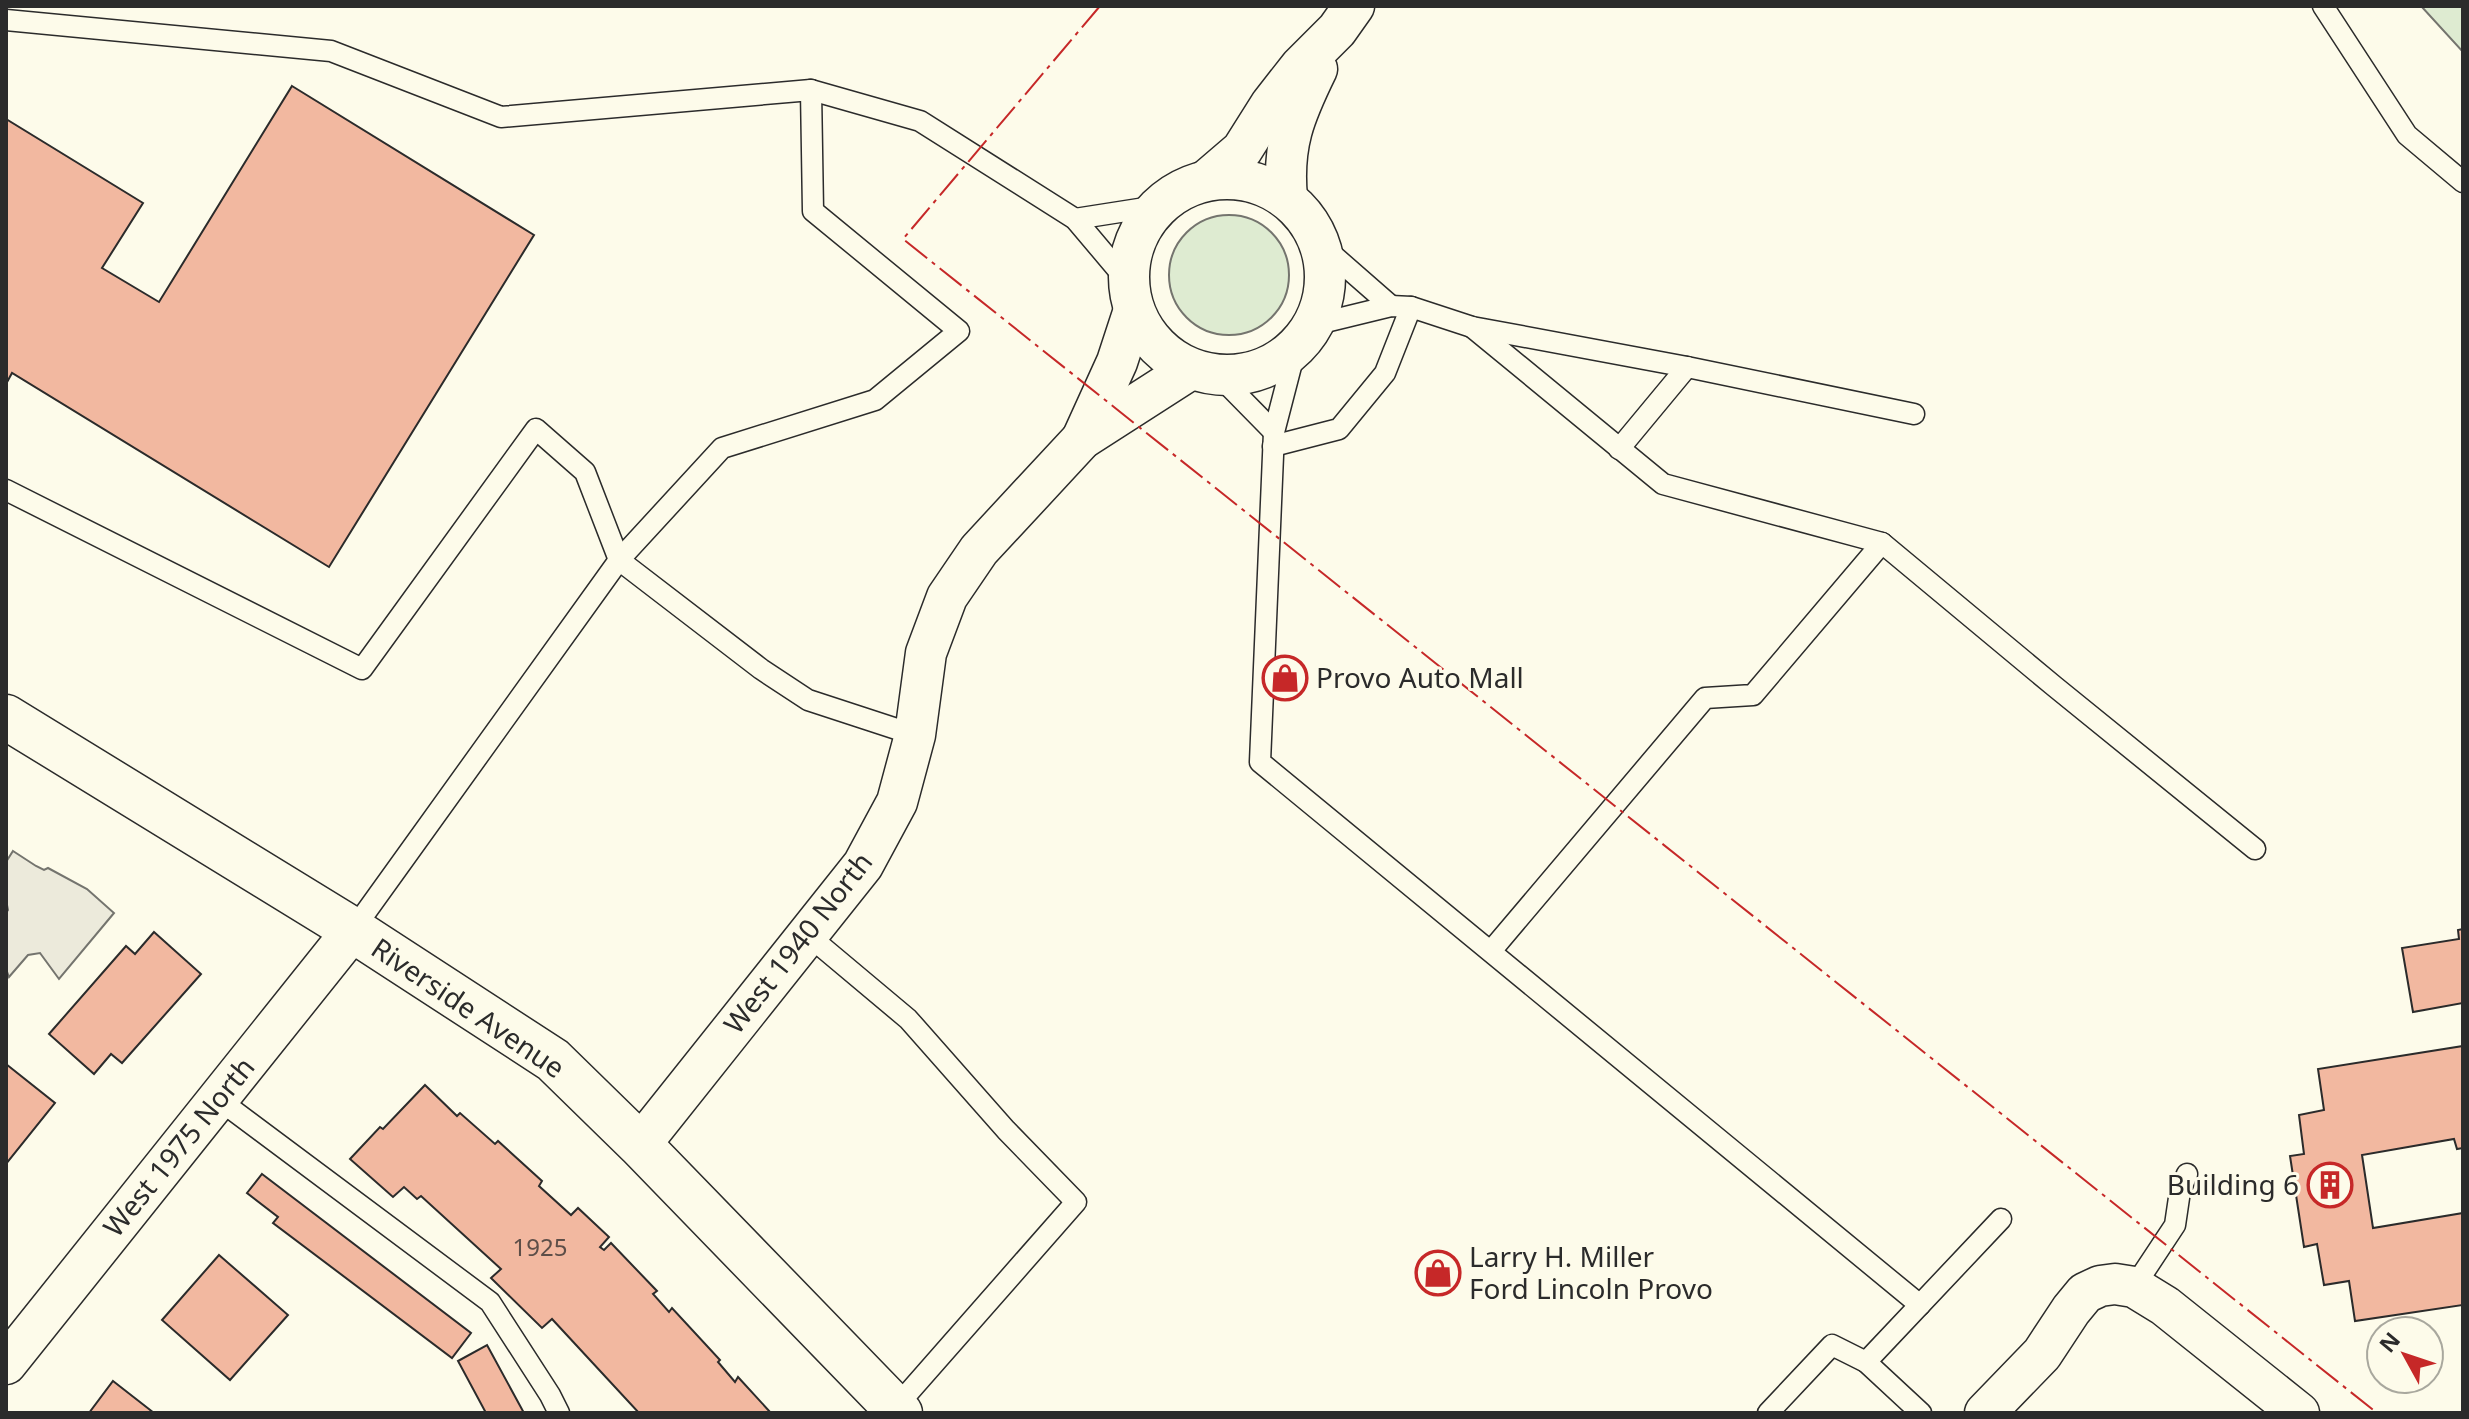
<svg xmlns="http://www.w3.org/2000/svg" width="2469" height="1419" font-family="'Noto Sans',sans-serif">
  <rect width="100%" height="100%" fill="#fdfbea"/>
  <g fill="#deebd1" stroke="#74746e" stroke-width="2">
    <path d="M2421,6H2463V52Z"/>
    <circle cx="1229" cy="275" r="60"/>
  </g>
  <path fill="#eceadb" stroke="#74746e" stroke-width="2" d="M13,851L36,866L44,870L48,868L87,889L114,913L59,979L40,953L28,955L9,977L6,969V913L8,910L6,900V862Z"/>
  <g fill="#f2b8a0" stroke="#2b2b2b" stroke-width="2">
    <path d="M292,86L534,235L329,567L12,373L6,384V119L143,203L102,268L159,302Z"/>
    <path d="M2463,929V1003L2413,1012L2402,948L2459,939L2458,930Z"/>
    <path d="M154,932L201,974L122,1063L111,1054L94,1074L49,1034L126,946L135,954Z"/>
    <path d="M2463,1046V1148L2457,1149L2454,1139L2362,1155L2373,1228L2463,1213V1305L2355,1321L2349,1281L2324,1285L2317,1244L2304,1247L2290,1156L2304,1154L2299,1115L2324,1110L2318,1069Z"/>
    <path d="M6,1064L55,1103L6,1164Z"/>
    <path d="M425,1085L457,1116L460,1113L495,1144L498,1141L542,1181L539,1186L571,1215L578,1208L609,1237L600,1247L604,1250L611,1243L657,1291L653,1294L669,1312L672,1308L720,1360L718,1362L735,1382L738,1377L771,1413H639L552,1319L542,1328L491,1278L501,1269L421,1196L417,1199L404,1187L393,1197L350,1159L380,1127L383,1129Z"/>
    <path d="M262,1174L471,1333L452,1358L273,1223L278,1217L247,1193Z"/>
    <path d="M219,1255L288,1315L230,1380L162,1320Z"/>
    <path d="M487,1345L524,1413H486L458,1361Z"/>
    <path d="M113,1381L154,1413H89Z"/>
  </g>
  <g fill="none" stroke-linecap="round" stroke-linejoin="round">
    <g stroke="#2b2b2b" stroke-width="23">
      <g id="lane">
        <path d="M2323,6L2407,135L2463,182"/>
        <path d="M6,20L331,51L501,117L811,90L920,121L1075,219L1129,283"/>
        <path d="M1075,219L1158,206"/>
        <path d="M1319,243L1391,306"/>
        <path d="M1313,325L1391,306L1411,307L1472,327L1687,367L1914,414"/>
        <path d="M1472,327L1663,484L1882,543L2054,686L2255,849"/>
        <path d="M1296,347L1274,432L1260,762L1920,1305"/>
        <path d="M1218,375L1274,432"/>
        <path d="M1273,446L1339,429L1385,373L1411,307"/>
        <path d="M1619,449L1687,367"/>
        <path d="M6,490L362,669L536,429L585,472L619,560L761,669L808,700L915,735"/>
        <path d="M353,930L619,560L722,448L875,400L959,331L813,211L811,90"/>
        <path d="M809,936L908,1019L1006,1130L1076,1202L895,1408"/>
        <path d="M1491,951L1705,698L1753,695L1882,543"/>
        <path d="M218,1099L490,1302L550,1395L559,1413"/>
        <path d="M2134,1287L2175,1225L2180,1191L2187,1174"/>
        <path d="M1768,1413L1832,1345L1866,1362"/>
        <path d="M1921,1413L1866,1362L2001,1219"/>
      </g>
    </g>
    <g stroke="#2b2b2b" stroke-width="43">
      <g id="street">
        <circle cx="1227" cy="277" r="98"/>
        <path d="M1207,180L1242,150L1271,104L1300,67L1337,30L1354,6"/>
        <path d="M1287,198C1282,145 1294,116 1317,69"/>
        <path d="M1082,439L1117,362L1134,310"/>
        <path d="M640,1145L863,865L897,802L915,735L926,653L947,597L979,550L1082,439L1191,369"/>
        <path d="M6,1364L353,930"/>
        <path d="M1985,1413L2042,1354L2071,1310L2085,1293L2100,1286L2115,1284L2134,1287L2165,1306L2299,1413"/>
      </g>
    </g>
    <g stroke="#2b2b2b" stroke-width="47">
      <path id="secondary" d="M6,717L353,930L553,1060L640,1145L900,1413"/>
    </g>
    <use href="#lane" stroke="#fdfbea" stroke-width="20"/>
    <use href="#street" stroke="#fdfbea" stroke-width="40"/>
    <use href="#secondary" stroke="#fdfbea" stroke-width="44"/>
    <path stroke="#c62828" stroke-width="2" stroke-dasharray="28 6 4 6" stroke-linecap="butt" d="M1100,6L903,239L2377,1413"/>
  </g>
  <defs>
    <g id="shop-ring" transform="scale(2.3)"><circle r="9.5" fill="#fdfbea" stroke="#c62828" stroke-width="1.5"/><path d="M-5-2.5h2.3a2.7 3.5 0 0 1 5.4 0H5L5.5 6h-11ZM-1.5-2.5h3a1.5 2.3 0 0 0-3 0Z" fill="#c62828"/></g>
    <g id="building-ring" transform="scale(2.3)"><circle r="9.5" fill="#fdfbea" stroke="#c62828" stroke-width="1.5"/><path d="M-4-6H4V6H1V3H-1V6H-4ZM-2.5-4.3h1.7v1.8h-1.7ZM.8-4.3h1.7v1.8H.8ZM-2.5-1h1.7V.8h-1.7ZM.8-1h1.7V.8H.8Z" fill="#c62828"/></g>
  </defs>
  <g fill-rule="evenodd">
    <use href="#shop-ring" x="1285" y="678"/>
    <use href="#building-ring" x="2330" y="1185"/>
    <use href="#shop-ring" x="1438" y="1273"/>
  </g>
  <g text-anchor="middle" stroke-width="6" stroke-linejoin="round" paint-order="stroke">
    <g font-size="24" fill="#5d4e48">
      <text x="540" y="1256">1925</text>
    </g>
    <g font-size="28" fill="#2b2b2b" stroke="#fdfbea" text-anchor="start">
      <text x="1316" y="688">Provo Auto Mall</text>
      <text x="2299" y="1195" text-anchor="end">Building 6</text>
      <text x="1469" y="1267">Larry H. Miller<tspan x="1469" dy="32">Ford Lincoln Provo</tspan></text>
    </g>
    <g font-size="28" fill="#2b2b2b" stroke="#fdfbea">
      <text transform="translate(798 943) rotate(-52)" y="10">West 1940 North</text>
      <text transform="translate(468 1008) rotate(34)" y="10">Riverside Avenue</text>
      <text transform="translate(179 1147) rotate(-51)" y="10">West 1975 North</text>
    </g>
  </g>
  <rect width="2469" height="1419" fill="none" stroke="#2b2b2b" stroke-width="16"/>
  <g transform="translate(2405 1355) rotate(310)"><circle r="38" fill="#fdfbea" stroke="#a9a89e" stroke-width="2"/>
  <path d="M0-6L14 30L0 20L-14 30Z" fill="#c62828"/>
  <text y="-12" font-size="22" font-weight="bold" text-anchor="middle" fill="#2b2b2b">N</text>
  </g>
</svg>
